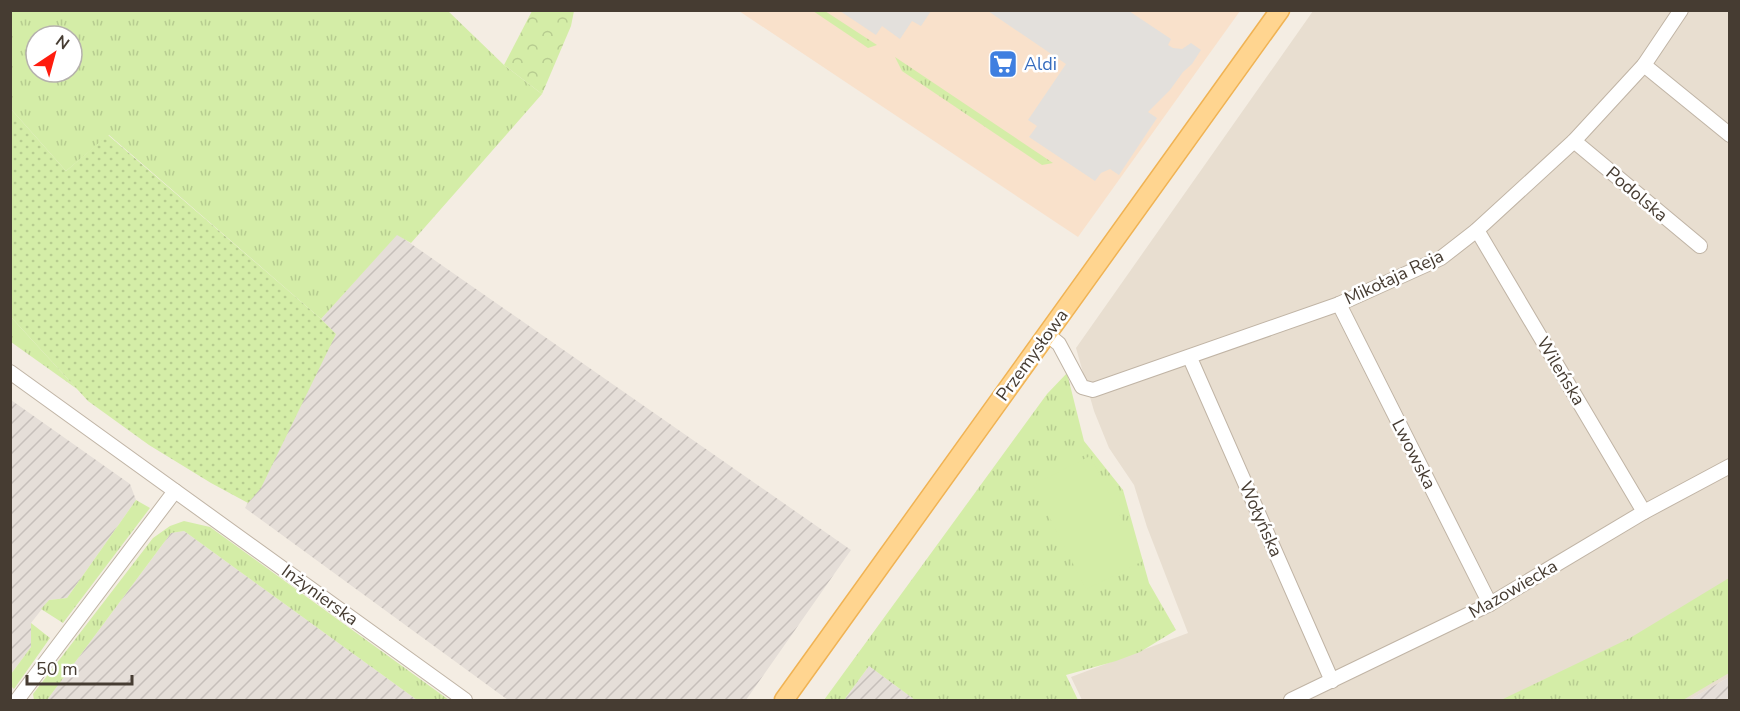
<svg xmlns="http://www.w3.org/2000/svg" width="1740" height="711" font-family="'Nunito Sans',sans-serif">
  <defs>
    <pattern id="industrial-furrows" width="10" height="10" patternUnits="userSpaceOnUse" patternTransform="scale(1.5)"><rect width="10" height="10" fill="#e5ded8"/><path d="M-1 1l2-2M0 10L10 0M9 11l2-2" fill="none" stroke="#c6bfba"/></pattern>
    <pattern id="grass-tufts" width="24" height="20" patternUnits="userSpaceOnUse" patternTransform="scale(1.5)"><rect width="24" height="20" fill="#d4eda7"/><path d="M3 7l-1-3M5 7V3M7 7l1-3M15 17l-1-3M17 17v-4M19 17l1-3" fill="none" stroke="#b7cc90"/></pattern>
    <pattern id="forest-crowns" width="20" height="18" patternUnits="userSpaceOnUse" patternTransform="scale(1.5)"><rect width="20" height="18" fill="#d4eda7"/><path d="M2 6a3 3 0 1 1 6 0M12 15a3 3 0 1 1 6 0" fill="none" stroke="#b7cc90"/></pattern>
    <pattern id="garden-dots" width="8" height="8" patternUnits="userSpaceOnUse" patternTransform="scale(1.5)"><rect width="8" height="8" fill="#d4eda7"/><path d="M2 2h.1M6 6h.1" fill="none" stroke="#b7cc90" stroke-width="1.8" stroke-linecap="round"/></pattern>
  </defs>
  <rect width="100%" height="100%" fill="#f4ede3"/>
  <path fill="#e8ded0" d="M1313,11H1729V677L1689,700H1082L1071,677L1188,633L1147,527L1134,485L1109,448L1094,411L1076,348Z"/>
  <path fill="#f9e1cb" d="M739,11H1240L1078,237Z"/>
  <g fill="url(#industrial-furrows)">
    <path d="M397,234L851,550L746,700H508L245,508L336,334L321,319Z"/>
    <path d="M11,400L130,484L136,500L67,598L49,600L31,623V647L11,674Z"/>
    <path d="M184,531L417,700H47L171,533Z"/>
    <path d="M869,666L915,700H844Z"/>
    <path d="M1729,677V700H1689Z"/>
  </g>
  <g fill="url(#grass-tufts)" fill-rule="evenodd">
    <path d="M10,11H448L504,65L542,94L411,243L397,235L321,319L109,135L66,171L11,109ZM36,36H72V72H36Z"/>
    <path d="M813,11H825L877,45L868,48Z"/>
    <path d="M895,57L1053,163L1042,165L902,71Z"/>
    <path d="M11,317L77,389L11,342Z"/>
    <path d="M1067,373L1084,441L1123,490L1149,583L1176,630L1140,652L1116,661L1066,675L1078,700H915L869,666L844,700H824L1047,394Z"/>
    <path d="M136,500L150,508L63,623L41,609L49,600L67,598Z"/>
    <path d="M184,521L210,527L449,700H417L184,531L171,533L47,700H34L33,694L153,538L170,526Z"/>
    <path d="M1729,578V673L1683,700H1501L1630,638Z"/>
    <path d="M31,623L50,638L14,689L11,686V674L31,647Z"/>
  </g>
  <path fill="url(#forest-crowns)" d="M532,11H574L571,26L542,94L504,65Z"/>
  <path fill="url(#garden-dots)" d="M11,109L66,171L108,135L321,319L336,334L261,488L248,503L211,483L149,445L88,401L11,317Z"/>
  <path fill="#d4eda7" d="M1090,456L1143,561L1086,589L1033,485Z"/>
  <g fill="#e3e0dc">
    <path d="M840,11H931L921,26L912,21L900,39L882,26L876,35Z"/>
    <path d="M988,11H1129L1171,39L1168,45L1173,48L1182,49L1191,43L1201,50L1192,64L1183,72L1170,90L1148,112L1157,118L1119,175L1110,169L1101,173L1095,181L1029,137L1037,126L1028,120L1066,64Z"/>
  </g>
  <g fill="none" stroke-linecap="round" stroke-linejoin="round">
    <g stroke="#c0b4a5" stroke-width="16">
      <g id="minor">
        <path d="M1644,65L1730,135"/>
        <path d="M1574,141L1700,246"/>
        <path d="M1477,230L1644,512"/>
        <path d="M1339,304L1490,604"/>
        <path d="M1047,334L1059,344L1082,387L1093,390L1339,304L1441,258L1477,230L1574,141L1644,65L1681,10"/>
        <path d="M1190,358L1332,681"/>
        <path d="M10,372L465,700"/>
        <path d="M17,700L175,491"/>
        <path d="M1291,700L1490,604L1644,512L1730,466"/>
      </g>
    </g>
    <g stroke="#f0b354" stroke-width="21">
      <path id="major" d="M784,700L1280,10"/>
    </g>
    <use href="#minor" stroke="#fff" stroke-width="14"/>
    <use href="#major" stroke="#ffd590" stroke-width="18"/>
  </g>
  <defs>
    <g id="supermarket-square" transform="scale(1.5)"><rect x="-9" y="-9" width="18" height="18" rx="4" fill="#3f7fe0" stroke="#fff"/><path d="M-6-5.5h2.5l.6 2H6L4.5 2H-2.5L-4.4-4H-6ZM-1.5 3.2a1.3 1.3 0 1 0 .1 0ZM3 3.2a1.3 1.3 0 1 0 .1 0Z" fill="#fff"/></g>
  </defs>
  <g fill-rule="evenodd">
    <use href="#supermarket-square" x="1003" y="64"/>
  </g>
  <g text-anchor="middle" stroke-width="5" stroke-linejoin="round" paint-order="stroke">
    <g font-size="18" fill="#366cbe" stroke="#fff" text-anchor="start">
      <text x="1024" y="70">Aldi</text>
    </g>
    <g font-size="18" fill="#463c32" stroke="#fff">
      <text transform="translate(1637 194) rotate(40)" y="6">Podolska</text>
      <text transform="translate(1394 277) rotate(-25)" y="6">Mikołaja Reja</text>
      <text transform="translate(1032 355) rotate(-54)" y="6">Przemysłowa</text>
      <text transform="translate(1561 371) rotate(59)" y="6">Wileńska</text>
      <text transform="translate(1414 454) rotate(63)" y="6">Lwowska</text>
      <text transform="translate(1261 519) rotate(66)" y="6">Wołyńska</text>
      <text transform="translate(1513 589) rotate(-30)" y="6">Mazowiecka</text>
      <text transform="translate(320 595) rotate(36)" y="6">Inżynierska</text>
    </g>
  </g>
  <rect width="1740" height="711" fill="none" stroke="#463c32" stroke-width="24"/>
  <g transform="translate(54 54) rotate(36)"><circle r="28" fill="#ffffff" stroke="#b5b1ad" stroke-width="1.5"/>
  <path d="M0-4.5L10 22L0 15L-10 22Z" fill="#ff1c0e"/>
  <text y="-9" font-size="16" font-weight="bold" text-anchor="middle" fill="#463c32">N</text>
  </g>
  <path d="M27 675v9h105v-9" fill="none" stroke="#463c32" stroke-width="3"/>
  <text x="36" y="675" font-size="18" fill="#463c32" stroke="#ffffff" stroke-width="4.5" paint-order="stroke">50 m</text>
</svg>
